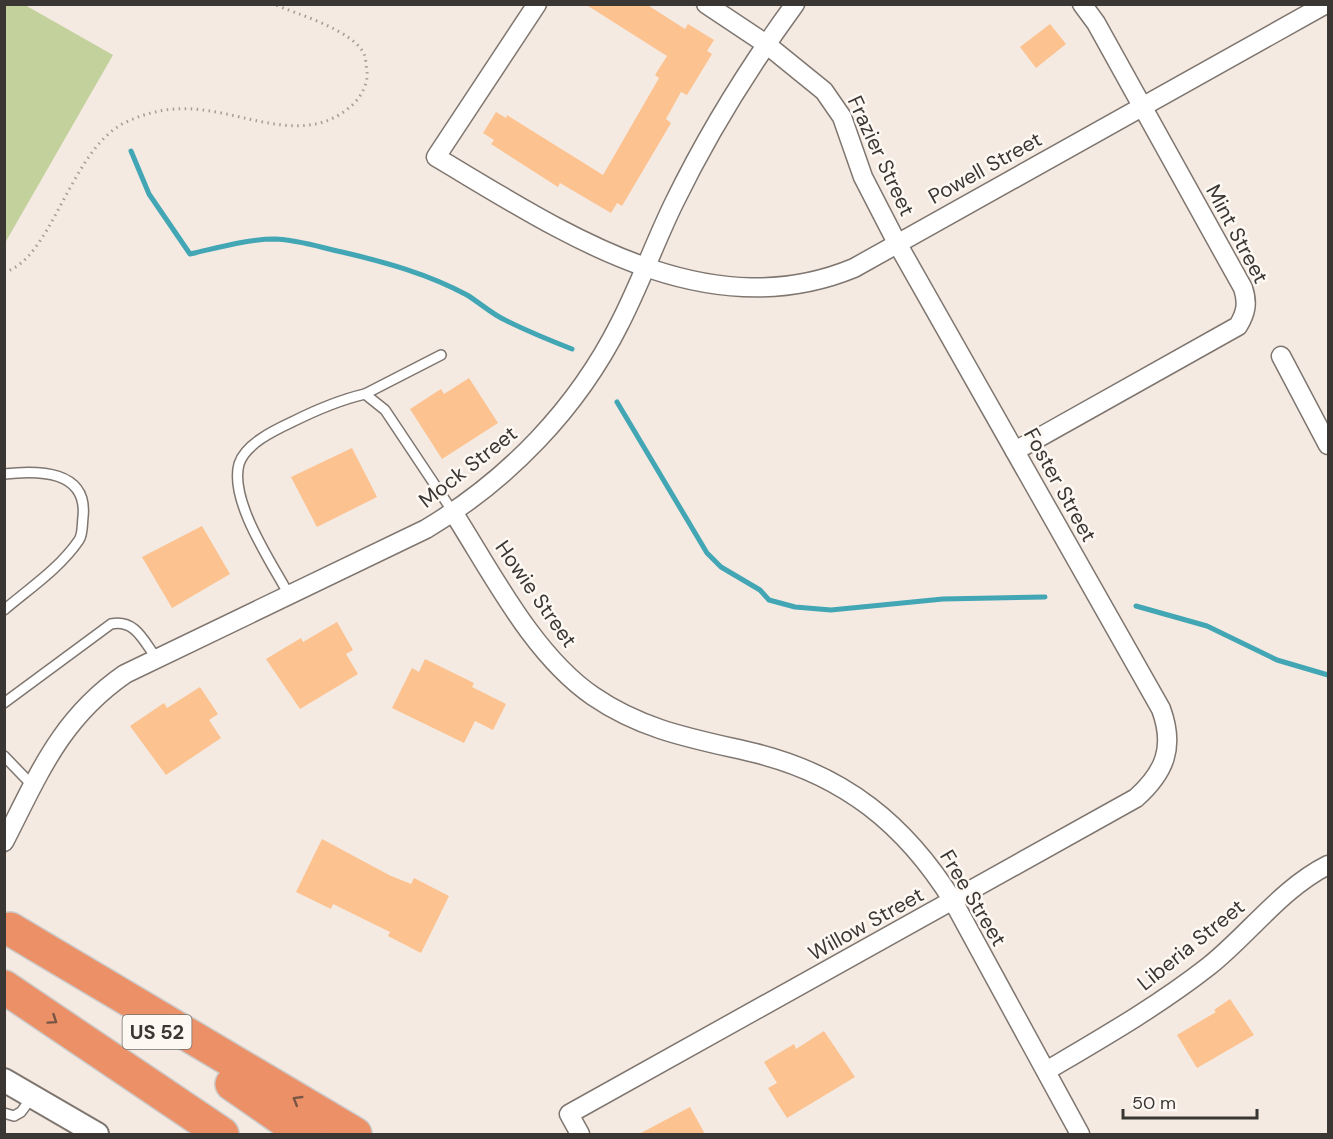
<svg xmlns="http://www.w3.org/2000/svg" width="1333" height="1139" font-family="'DM Sans',sans-serif">
  <rect width="100%" height="100%" fill="#f4eae2"/>
  <path fill="#c3d19d" d="M5,4L25,5L113,55L5,243Z"/>
  <g fill="none" stroke-linecap="round" stroke-linejoin="round">
    <g stroke="#42a6b4" stroke-width="5">
      <path d="M131,151L149,194L190,254C217,248 247,239 275,239C299,240 319,247 342,252C385,262 428,274 467,295C480,303 492,314 505,320C527,331 549,340 572,349"/>
      <path d="M617,402L707,553L721,567L760,590L769,600L795,607L831,610L943,599L1045,597"/>
      <path d="M1136,606L1207,626L1277,660L1328,675"/>
    </g>
  </g>
  <g fill="#fcc28f">
    <path d="M585,4H646L685,29L688,24L714,40L707,51L712,54L687,95L681,92L666,119L671,123L622,206L617,203L611,213L560,183L558,187L491,144L494,140L483,133L496,112L506,118L507,115L603,175L659,78L655,75L667,56Z"/>
    <path d="M1050,24L1066,44L1036,68L1020,47Z"/>
    <path d="M469,378L498,423L442,459L410,409L441,389L444,394Z"/>
    <path d="M352,448L377,497L317,527L291,477Z"/>
    <path d="M202,526L230,574L172,608L142,557Z"/>
    <path d="M337,622L353,650L346,654L358,674L300,709L266,659L301,638L303,642Z"/>
    <path d="M425,659L474,683L472,687L506,704L493,730L475,721L464,743L392,708L412,668L419,672Z"/>
    <path d="M200,687L218,714L209,720L221,738L166,775L130,726L164,703L167,708Z"/>
    <path d="M322,839L389,875L411,884L414,878L449,896L421,953L388,936L390,932L333,904L331,909L296,892Z"/>
    <path d="M1230,999L1254,1035L1197,1068L1177,1035L1216,1012L1214,1010Z"/>
    <path d="M824,1031L855,1077L787,1118L768,1088L777,1083L764,1062L794,1044L796,1049Z"/>
    <path d="M690,1107L705,1134H639Z"/>
  </g>
  <g fill="none" stroke-linecap="round" stroke-linejoin="round">
    <g stroke="#7f7670" stroke-width="12">
      <g id="service">
        <path d="M365,394L441,355"/>
        <path d="M4,474C38,470 88,470 83,517C82,525 83,534 79,540C60,568 30,588 4,610"/>
        <path d="M289,595C272,563 229,501 239,464C245,444 275,430 292,422C316,410 339,400 365,394L385,410L453,512"/>
        <path d="M4,703L111,624C136,619 144,642 157,659"/>
        <path d="M4,756L33,786"/>
        <path d="M4,1113L14,1116L21,1112L32,1097"/>
      </g>
    </g>
    <g stroke="#7f7670" stroke-width="21">
      <g id="minor">
        <path d="M537,4L436,157C561,231 704,330 854,268L1326,4"/>
        <path d="M1281,356L1328,445"/>
        <path d="M1015,451L1238,326C1246,313 1248,303 1243,288L1096,23L1082,4"/>
        <path d="M453,512C492,573 533,655 593,696C644,731 695,739 755,753C844,775 905,824 953,901L1080,1134"/>
        <path d="M4,842C39,774 60,719 125,674L426,529C508,480 577,409 620,323C640,284 655,242 674,203C708,133 749,67 795,4"/>
        <path d="M1046,1071C1102,1038 1158,1006 1209,966C1249,934 1282,888 1328,865"/>
        <path d="M580,1134L569,1114L1136,798C1165,772 1175,747 1161,709L897,243L863,177L842,117L824,91L766,44L706,4"/>
      </g>
    </g>
    <g stroke="#7f7670" stroke-width="26">
      <path id="tertiary" d="M4,1080L97,1134"/>
    </g>
    <g stroke="#cccbca" stroke-width="36">
      <g id="motorway">
        <path d="M10,929L355,1134"/>
        <path d="M4,987L222,1134"/>
        <path d="M232,1084L304,1134"/>
      </g>
    </g>
    <path stroke="#a59e98" stroke-width="3" stroke-dasharray="1.5 4.5" stroke-linecap="butt" d="M4,272C51,261 70,151 124,123C149,111 175,106 203,110C253,116 307,144 350,107C360,99 368,85 367,72C366,66 366,58 364,54C353,30 297,14 273,4"/>
    <use href="#service" stroke="#fff" stroke-width="9"/>
    <use href="#minor" stroke="#fff" stroke-width="18"/>
    <use href="#tertiary" stroke="#fff" stroke-width="22"/>
    <use href="#motorway" stroke="#ec9067" stroke-width="33"/>
  </g>
  <defs><path id="oneway-chevron" d="M-2-3.5L2.5 0L-2 3.5" fill="none" stroke-width="1.6" stroke-linecap="round" stroke-linejoin="round" transform="scale(1.5)"/></defs>
  <g stroke="#785645">
    <use href="#oneway-chevron" transform="translate(53 1020) rotate(34)"/>
    <use href="#oneway-chevron" transform="translate(297 1100) rotate(-149)"/>
  </g>
  <g text-anchor="middle" stroke-width="5" stroke-linejoin="round" paint-order="stroke">
    <rect fill="#fef8f3" stroke="#74706d" stroke-width="1.5" x="122.5" y="1015" width="69" height="34" rx="4.5"/>
    <g font-size="20" font-weight="bold" fill="#393633">
      <text x="157" y="1039">US 52</text>
    </g>
    <g font-size="21" fill="#393633" stroke="#fef8f3">
      <text transform="translate(881 156) rotate(65)" y="7">Frazier Street</text>
      <text transform="translate(985 168) rotate(-29)" y="7">Powell Street</text>
      <text transform="translate(1237 234) rotate(62)" y="7">Mint Street</text>
      <text transform="translate(468 467) rotate(-38)" y="7">Mock Street</text>
      <text transform="translate(1060 485) rotate(61)" y="7">Foster Street</text>
      <text transform="translate(536 594) rotate(55)" y="7">Howie Street</text>
      <text transform="translate(973 898) rotate(59)" y="7">Free Street</text>
      <text transform="translate(866 924) rotate(-29)" y="7">Willow Street</text>
      <text transform="translate(1191 945) rotate(-39)" y="7">Liberia Street</text>
    </g>
  </g>
  <rect width="1333" height="1139" fill="none" stroke="#393633" stroke-width="12"/>
  <path d="M1123 1109v9h134v-9" fill="none" stroke="#393633" stroke-width="3"/>
  <text x="1132" y="1109" font-size="18" fill="#393633" stroke="#fef8f3" stroke-width="4.5" paint-order="stroke">50 m</text>
</svg>
